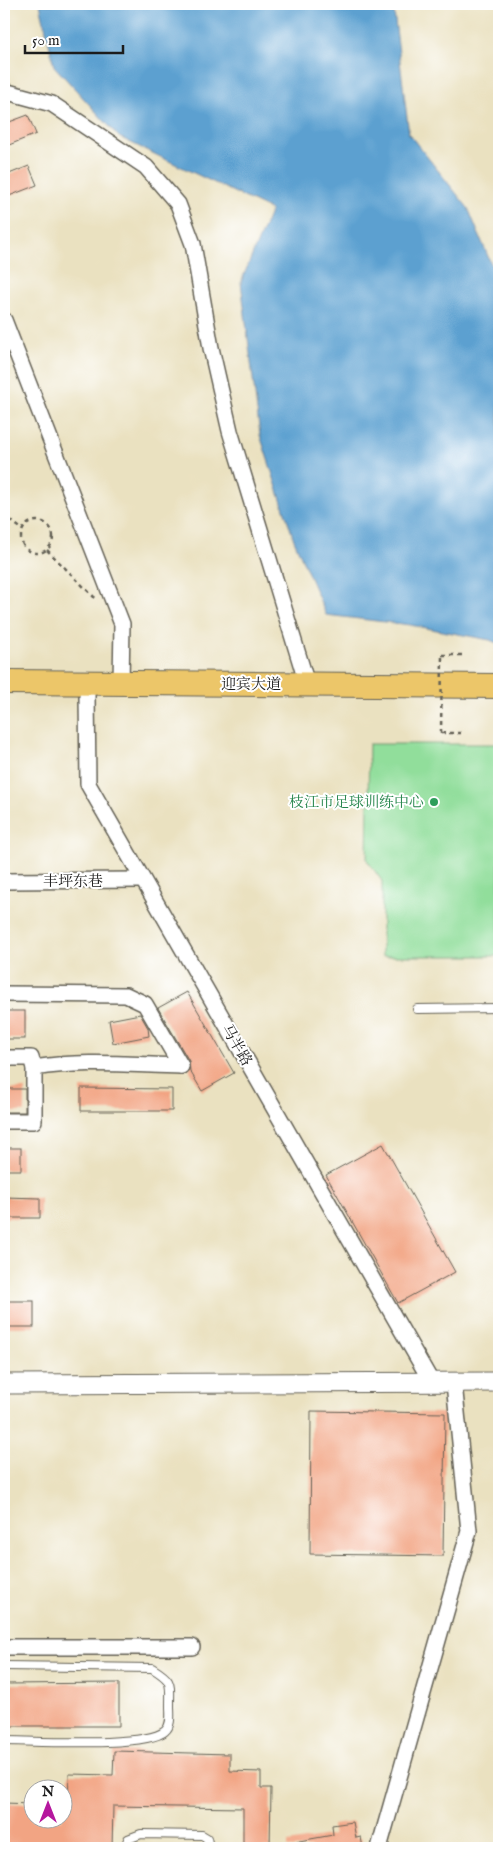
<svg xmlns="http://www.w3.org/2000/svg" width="503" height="1852" font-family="'IM FELL English','Noto Serif SC',serif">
  <rect width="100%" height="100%" fill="#fff"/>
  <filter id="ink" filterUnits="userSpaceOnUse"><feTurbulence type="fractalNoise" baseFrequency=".02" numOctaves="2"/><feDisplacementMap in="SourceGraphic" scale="10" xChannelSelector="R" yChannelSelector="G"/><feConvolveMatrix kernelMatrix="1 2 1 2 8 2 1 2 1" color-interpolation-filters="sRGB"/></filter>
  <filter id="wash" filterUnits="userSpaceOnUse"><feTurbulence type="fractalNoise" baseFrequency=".0096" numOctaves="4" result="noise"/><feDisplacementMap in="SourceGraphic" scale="20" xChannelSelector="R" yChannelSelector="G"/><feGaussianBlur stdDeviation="1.12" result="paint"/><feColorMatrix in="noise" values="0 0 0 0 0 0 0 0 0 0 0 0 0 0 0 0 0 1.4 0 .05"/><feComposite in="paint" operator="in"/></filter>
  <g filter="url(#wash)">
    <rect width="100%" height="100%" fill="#eae1c0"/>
    <path fill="#91de9b" stroke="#567d5c" d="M369,744H499V956H382V881L367,860Z"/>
    <path fill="#5ba0d0" stroke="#3c5e76" d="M40,4H393L409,134L468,208L499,283V644L490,640L410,625L326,615L294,540L260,435L241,282L271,210L119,137L54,66Z"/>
    <g id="blocks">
      <g fill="#f2a483">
        <path d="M28,115L36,134L4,147V124Z"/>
        <path d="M29,166L37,185L4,198V176Z"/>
        <path d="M187,992L234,1073L202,1091L190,1071L189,1061L158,1008Z"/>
        <rect x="4" y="1011" width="21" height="28"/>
        <path d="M140,1014L148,1028L149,1036L113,1043L109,1020Z"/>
        <path d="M81,1088L172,1089V1111H81Z"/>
        <rect x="4" y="1089" width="21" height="23"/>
        <path d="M383,1144L455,1272L398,1303L326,1175Z"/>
        <rect x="4" y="1148" width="17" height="22"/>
        <path d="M4,1197L40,1198V1218H4Z"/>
        <rect x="4" y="1301" width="30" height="26"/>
        <path d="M311,1411L445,1413L443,1556L310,1554Z"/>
        <path d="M119,1683V1726H4V1684Z"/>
        <path d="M114,1751L230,1754V1771L261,1772V1788H271L270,1848H243V1808L113,1806L112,1848H4V1803L32,1804V1820H62V1804H68L69,1774L113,1775Z"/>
        <path d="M353,1822L356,1838L361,1837L363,1848H288V1843L333,1835L332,1825Z"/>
      </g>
    </g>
  </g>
  <g filter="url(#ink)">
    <use href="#blocks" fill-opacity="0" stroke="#646155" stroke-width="1"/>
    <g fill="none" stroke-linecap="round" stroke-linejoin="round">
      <g stroke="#646155" stroke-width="10">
        <g id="service">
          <path d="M417,1009L499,1008"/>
          <path d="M4,1666L152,1668C173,1681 170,1682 170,1706C170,1714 172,1725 165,1731C147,1748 33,1741 4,1741"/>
          <path d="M125,1848L128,1839L141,1834L202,1835L207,1838L209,1848"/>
        </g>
      </g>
      <g stroke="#646155" stroke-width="18">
        <g id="minor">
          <path d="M4,91L52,104L146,167L178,204L193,244L211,348L230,431L307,684"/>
          <path d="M4,320L122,624L121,683"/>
          <path d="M87,694L88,784L432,1383"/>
          <path d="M4,881L142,880"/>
          <path d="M4,994L126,995L145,1004L181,1066"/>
          <path d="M4,1058H31L34,1068V1121H4"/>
          <path d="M34,1068C83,1060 132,1065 181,1066"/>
          <path d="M4,1647H192"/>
          <path d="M379,1848L469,1531L454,1383"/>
        </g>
      </g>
      <g stroke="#646155" stroke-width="21">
        <path id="tertiary" d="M4,1384L499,1382"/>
      </g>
      <g stroke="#646155" stroke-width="26">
        <path id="primary" d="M4,682L499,686"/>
      </g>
      <g stroke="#646155" stroke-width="2.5" stroke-dasharray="4 4" stroke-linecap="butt">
        <path d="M4,515L23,530"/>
        <circle cx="37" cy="537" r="16"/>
        <path d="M47,550L94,597L98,599"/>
        <path d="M442,655H463"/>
        <path d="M441,733H462"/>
      </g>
      <use href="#service" stroke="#fff" stroke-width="8"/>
      <use href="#minor" stroke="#fff" stroke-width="15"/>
      <use href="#tertiary" stroke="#fff" stroke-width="19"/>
      <use href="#primary" stroke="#ecc669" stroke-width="24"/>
      <path stroke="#646155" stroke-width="2.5" stroke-dasharray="4 4" stroke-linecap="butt" d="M441,733L442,655"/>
    </g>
  </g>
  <circle fill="#2e9e5b" stroke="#fff" stroke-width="2" cx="434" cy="802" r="5"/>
  <g text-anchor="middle" stroke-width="4" stroke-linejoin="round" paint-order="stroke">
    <g font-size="15" fill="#1c1c1c" stroke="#fff">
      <text x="251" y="689">迎宾大道</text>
      <text x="73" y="886">丰坪东巷</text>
      <text transform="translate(237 1045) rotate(60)" y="5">马半路</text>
    </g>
    <g font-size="15" fill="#27864d" stroke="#fff" text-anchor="end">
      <text x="424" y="807">枝江市足球训练中心</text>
    </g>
  </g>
  <rect width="503" height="1852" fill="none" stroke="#fff" stroke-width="20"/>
  <g transform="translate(48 1804)"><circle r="24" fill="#ffffff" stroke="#a4a4a4"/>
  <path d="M0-4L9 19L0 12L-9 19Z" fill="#b5179e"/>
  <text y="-8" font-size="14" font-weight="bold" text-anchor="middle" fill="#1c1c1c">N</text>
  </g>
  <path d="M25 45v8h98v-8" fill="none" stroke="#1c1c1c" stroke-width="2.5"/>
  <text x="32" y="45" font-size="15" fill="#1c1c1c" stroke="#ffffff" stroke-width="4" paint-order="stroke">50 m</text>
</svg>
